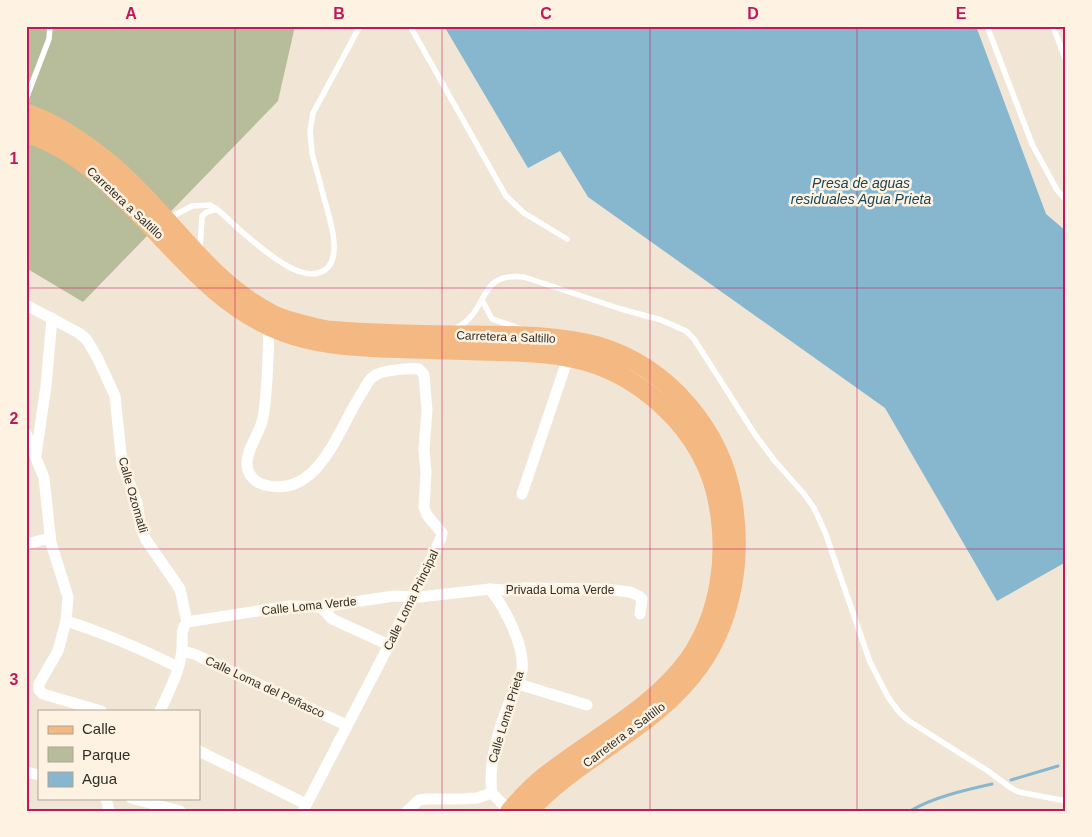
<svg xmlns="http://www.w3.org/2000/svg" width="1092" height="837" font-family="Helvetica,sans-serif">
  <rect width="100%" height="100%" fill="#f1e6d5"/>
  <path fill="#b7bd9b" d="M26,26H295L278,101L83,302L26,268Z"/>
  <path fill="#86b7ce" d="M444,26H976L1046,214L1066,231V562L997,601L885,408L588,197L560,151L528,168Z"/>
  <g fill="none" stroke-linecap="round" stroke-linejoin="round">
    <g stroke="#86b7ce" stroke-width="3">
      <path d="M1011,780L1058,766"/>
      <path d="M910,811C934,797 965,790 992,784"/>
    </g>
    <g stroke="#fff" stroke-width="5.5">
      <path d="M410,26L506,196L524,213L567,239"/>
      <path d="M987,26L1032,144L1057,190L1066,200"/>
      <path d="M1053,26L1066,61"/>
      <path d="M26,99L49,39L50,26"/>
      <path d="M169,218L192,206L210,205C218,209 225,216 231,222C244,234 258,246 272,256C285,265 302,277 318,273C347,266 329,217 324,198C320,183 316,168 312,153L310,131L313,113L360,26"/>
      <path d="M200,250L202,216L207,212L217,209"/>
      <path d="M482,300L492,319L522,329"/>
      <path d="M456,328C490,312 476,271 524,277L621,309L661,320L686,331L694,339L754,433L774,460L804,494L814,508L825,532L870,662L888,697L899,712L909,721L988,771L1011,788L1019,792L1066,801"/>
    </g>
    <g stroke="#fff" stroke-width="11">
      <path d="M26,305L79,333L87,340L97,357L115,396L122,464L137,503L141,529L146,540L180,589L187,622"/>
      <path d="M269,327C268,357 268,388 263,418C260,433 246,450 247,464C247,474 255,483 265,485C320,499 339,426 363,391C366,386 369,379 374,376C381,370 410,368 419,369L424,375L427,410L424,450L426,472L424,507L427,515L442,533L441,538L389,645L303,811"/>
      <path d="M26,433L44,478L51,543L68,597L66,621L58,651L39,684V690L43,694L101,711"/>
      <path d="M36,455L46,386L52,318"/>
      <path d="M522,494L568,358"/>
      <path d="M26,544L50,538"/>
      <path d="M490,589C505,608 525,646 522,670C520,682 514,692 509,703C498,731 488,763 492,793"/>
      <path d="M321,607L332,619L389,645"/>
      <path d="M66,621C105,633 141,649 178,667"/>
      <path d="M187,622L290,606L321,607L394,596L420,597L490,589L506,590L524,588L605,589L630,592L639,596L642,599L640,614"/>
      <path d="M182,651L194,654L346,725"/>
      <path d="M518,684L587,705"/>
      <path d="M160,711C169,691 181,669 182,648C183,638 180,630 187,622"/>
      <path d="M199,751L306,804"/>
      <path d="M26,772L39,775"/>
      <path d="M492,793L509,811"/>
      <path d="M106,798L109,811"/>
      <path d="M131,798L180,811"/>
      <path d="M407,811L419,800L427,799H460L477,798L492,793"/>
    </g>
    <g stroke="#f4b882" stroke-width="19">
      <path d="M26,113C47,120 66,131 83,143C98,154 112,164 125,177C174,222 211,283 272,314C289,322 309,326 327,330C377,334 428,335 478,335C518,336 559,335 598,346C668,367 722,430 733,502C742,558 733,617 701,664C657,728 580,755 529,811"/>
      <path d="M26,133C133,168 178,293 283,332C315,344 347,346 381,348C414,349 447,350 480,351C519,352 560,352 597,365C622,374 646,390 665,408C692,433 712,468 718,504C728,557 720,614 689,659C653,709 593,738 545,776C532,786 521,798 510,811"/>
    </g>
  </g>
  <path fill="none" stroke="#c2185b" stroke-width="1" stroke-opacity="0.55" d="M235,26V811M442,26V811M650,26V811M857,26V811M26,288H1066M26,549H1066"/>
  <g text-anchor="middle" stroke-width="5" stroke-linejoin="round" paint-order="stroke">
    <g font-size="12" fill="#322e27" stroke="#fef3e2">
      <text transform="translate(125 203) rotate(43)" y="4">Carretera a Saltillo</text>
      <text transform="translate(506 337) rotate(2)" y="4">Carretera a Saltillo</text>
      <text transform="translate(133 495) rotate(74)" y="4">Calle Ozomatli</text>
      <text x="560" y="594">Privada Loma Verde</text>
      <text transform="translate(411 600) rotate(-64)" y="4">Calle Loma Principal</text>
      <text transform="translate(309 606) rotate(-6)" y="4">Calle Loma Verde</text>
      <text transform="translate(265 687) rotate(25)" y="4">Calle Loma del Peñasco</text>
      <text transform="translate(506 717) rotate(-73)" y="4">Calle Loma Prieta</text>
      <text transform="translate(624 735) rotate(-37)" y="4">Carretera a Saltillo</text>
    </g>
    <g font-size="14" font-style="italic" fill="#1a4455" stroke="#fef3e2">
      <text x="861" y="188">Presa de aguas<tspan x="861" dy="16">residuales Agua Prieta</tspan></text>
    </g>
  </g>
  <rect width="1092" height="837" fill="none" stroke="#fef3e2" stroke-width="55"/>
  <rect x="38" y="710" width="162" height="90" fill="#fef3e2" stroke="#aca497"/>
  <rect x="48" y="726" width="25" height="8" fill="#f4b882" stroke="#aca497"/>
  <text x="82" y="734" font-size="15" fill="#322e27">Calle</text>
  <rect x="48" y="747" width="25" height="15" fill="#b7bd9b" stroke="#aca497"/>
  <text x="82" y="760" font-size="15" fill="#322e27">Parque</text>
  <rect x="48" y="772" width="25" height="15" fill="#86b7ce" stroke="#aca497"/>
  <text x="82" y="784" font-size="15" fill="#322e27">Agua</text>
  <rect x="28" y="28" width="1036" height="782" fill="none" stroke="#c2185b" stroke-width="2"/>
  <g font-size="16" text-anchor="middle" font-weight="bold" fill="#c2185b">
    <text x="131" y="19">A</text>
    <text x="339" y="19">B</text>
    <text x="546" y="19">C</text>
    <text x="753" y="19">D</text>
    <text x="961" y="19">E</text>
    <text x="14" y="164">1</text>
    <text x="14" y="424">2</text>
    <text x="14" y="685">3</text>
  </g>
</svg>
